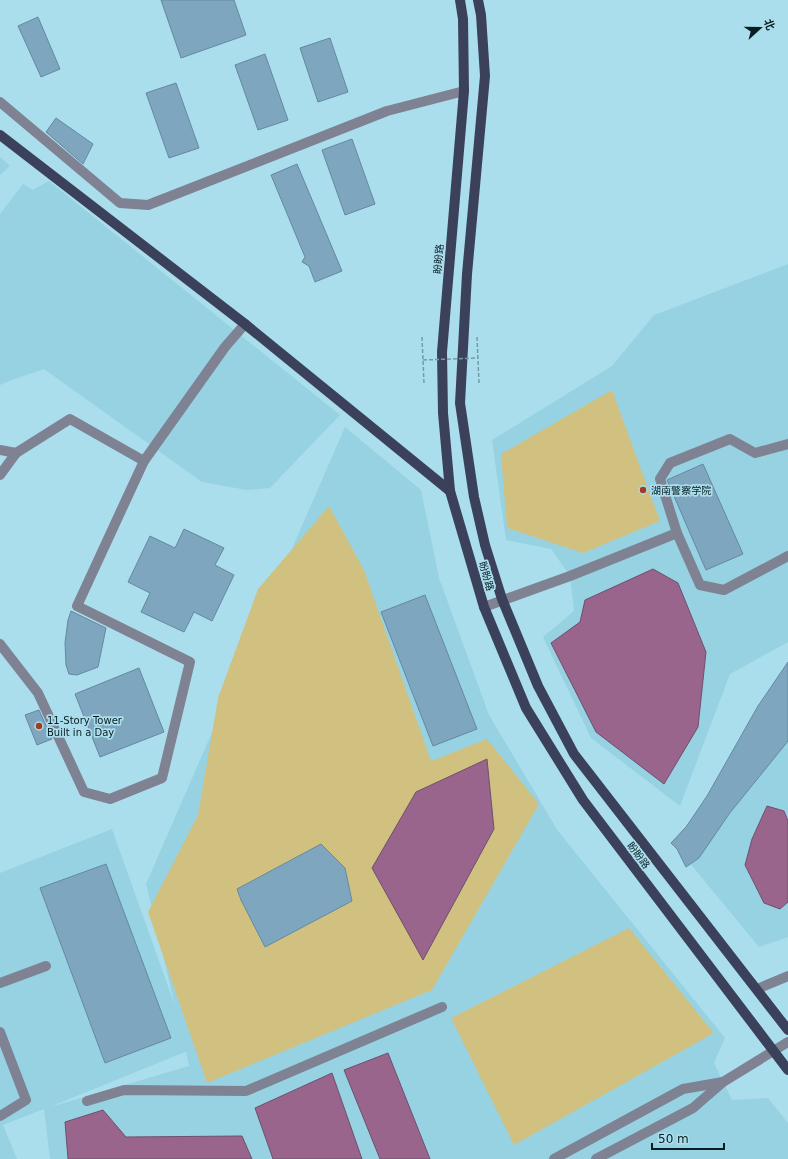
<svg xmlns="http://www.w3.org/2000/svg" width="788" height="1159" font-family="'DejaVu Sans','Noto Sans SC',sans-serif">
  <rect width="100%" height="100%" fill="#abdeec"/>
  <g fill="#96d2e2" fill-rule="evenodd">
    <path d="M0,157L10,166L0,175Z"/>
    <path d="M49,181L340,415L270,488L247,490L202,482L44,369L12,380L0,385V214L23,184L33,190Z"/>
    <path d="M788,264V642L730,674L680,806L591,738L543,637L574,611L570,576L551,549L506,540L492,440L612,366L654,315Z"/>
    <path d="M345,427L421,490L439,578L489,715L558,831L725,1038L714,1063L732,1100L768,1098L788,1123V1159H50L44,1109L3,1125L17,1159H0V873L112,829L175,1006L146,884ZM186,1052L189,1066L50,1107L185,1052Z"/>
    <path d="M788,734V937L759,947L688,861Z"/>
  </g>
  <g fill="#d1c181">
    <path d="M612,390L660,521L583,553L507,528L501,454Z"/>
    <path d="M329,506L364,570L431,761L487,739L539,804L432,990L207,1083L148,912L198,815L218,698L258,589Z"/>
    <path d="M629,928L714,1033L514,1145L451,1018Z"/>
  </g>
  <g fill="#99658c" stroke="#6e506c">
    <path d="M653,569L678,583L706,652L698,727L664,784L596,732L551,643L580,622L585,600Z"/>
    <path d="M487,759L494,829L423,960L372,868L416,792Z"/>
    <path d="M767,806L784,811L788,821V902L780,909L764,903L745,865L752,839Z"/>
    <path d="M388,1053L430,1159H380L344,1070Z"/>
    <path d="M332,1073L362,1159H273L255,1108Z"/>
    <path d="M103,1110L126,1137L242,1136L252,1159H68L65,1122Z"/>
  </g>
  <g fill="#7fa6bf" stroke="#6389a1">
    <path d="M161,0H234L246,35L181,58Z"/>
    <path d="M38,17L60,69L41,77L18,26Z"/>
    <path d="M330,38L348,92L318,102L300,48Z"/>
    <path d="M265,54L288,120L258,130L235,65Z"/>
    <path d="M176,83L199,148L169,158L146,93Z"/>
    <path d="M56,118L93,144L83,164L46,132Z"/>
    <path d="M352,139L375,204L345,215L322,150Z"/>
    <path d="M297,164L342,271L315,282L309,266L302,262L305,257L271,175Z"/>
    <path d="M703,464L743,554L706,570L667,480Z"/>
    <path d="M184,529L224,548L215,565L234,575L212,621L194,612L184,632L141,612L150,593L128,582L150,536L175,548Z"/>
    <path d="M425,595L477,729L433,746L381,612Z"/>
    <path d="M71,611L106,628L98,667L77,675L69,674L66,665L65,643L68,620Z"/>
    <path d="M788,662V741L729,814L699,858L686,867L677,849L671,843L686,827L707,796L758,706Z"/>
    <path d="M139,668L164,732L100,757L75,694Z"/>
    <path d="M39,710L52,739L37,745L25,715Z"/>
    <path d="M321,844L345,868L352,901L265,947L241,900L237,889Z"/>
    <path d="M106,864L171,1038L105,1063L40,888Z"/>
  </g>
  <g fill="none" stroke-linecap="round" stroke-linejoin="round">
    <g stroke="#739ca7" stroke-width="1.5" stroke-dasharray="4 2" stroke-linecap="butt">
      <path d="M422,337L424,384"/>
      <path d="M477,337L479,383"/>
    </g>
    <g stroke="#7e8292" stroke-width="10">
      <path d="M0,102L120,203L148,205L387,111L464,91"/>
      <path d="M788,444L755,453L730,439L670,463L660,479L677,533L700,585L724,590L788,556"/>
      <path d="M0,450L16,453"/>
      <path d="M0,475L16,453L70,419L144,461"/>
      <path d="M484,607L570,576L677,533"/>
      <path d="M0,644L38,693L84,792L110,799L162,778L190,662L77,606L144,461L225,347L245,324"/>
      <path d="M0,983L46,966"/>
      <path d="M757,989L788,976"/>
      <path d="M0,1032L26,1100L0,1116"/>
      <path d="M87,1101L124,1090L246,1091L442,1007"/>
      <path d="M554,1159L683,1089L723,1082"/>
      <path d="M596,1159L693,1108L723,1082L788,1042"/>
    </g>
    <g stroke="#3b405b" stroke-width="10">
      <path d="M460,0L463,19L464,91L442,352L443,413L450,491L484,607L526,708L583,800L788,1070"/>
      <path d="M478,0L481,15L485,76L467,274L460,403L474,497L485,545L502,599L538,686L574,754L788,1030"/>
      <path d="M0,135L245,324L450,491"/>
    </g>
    <path stroke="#739ca7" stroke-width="1.5" stroke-dasharray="4 2" stroke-linecap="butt" d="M423,360L478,358"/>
  </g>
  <g fill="#a33b1e" stroke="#abdeec" stroke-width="1.5">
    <circle cx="643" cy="490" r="4"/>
    <circle cx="39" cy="726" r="4"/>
  </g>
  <g text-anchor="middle" stroke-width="3.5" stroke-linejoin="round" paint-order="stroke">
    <g font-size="10" fill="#091e23" stroke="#abdeec">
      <text transform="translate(438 259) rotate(-85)" y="4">盼盼路</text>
      <text transform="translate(487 576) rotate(74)" y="4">盼盼路</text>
      <text transform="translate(639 855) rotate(53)" y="4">盼盼路</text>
    </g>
    <g font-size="10" fill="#091e23" stroke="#abdeec" text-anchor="start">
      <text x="651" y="494">湖南警察学院</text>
      <text x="47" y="724">11-Story Tower<tspan x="47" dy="12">Built in a Day</tspan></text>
    </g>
  </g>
  <g transform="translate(760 28) rotate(69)" stroke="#abdeec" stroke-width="3" paint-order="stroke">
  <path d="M0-3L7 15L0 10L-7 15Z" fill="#091e23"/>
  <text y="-6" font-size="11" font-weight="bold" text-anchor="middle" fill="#091e23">北</text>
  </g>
  <path d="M652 1143v6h72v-6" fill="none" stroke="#091e23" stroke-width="2"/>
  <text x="658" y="1143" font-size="12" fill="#091e23" stroke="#abdeec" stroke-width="3" paint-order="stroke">50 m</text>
</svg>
